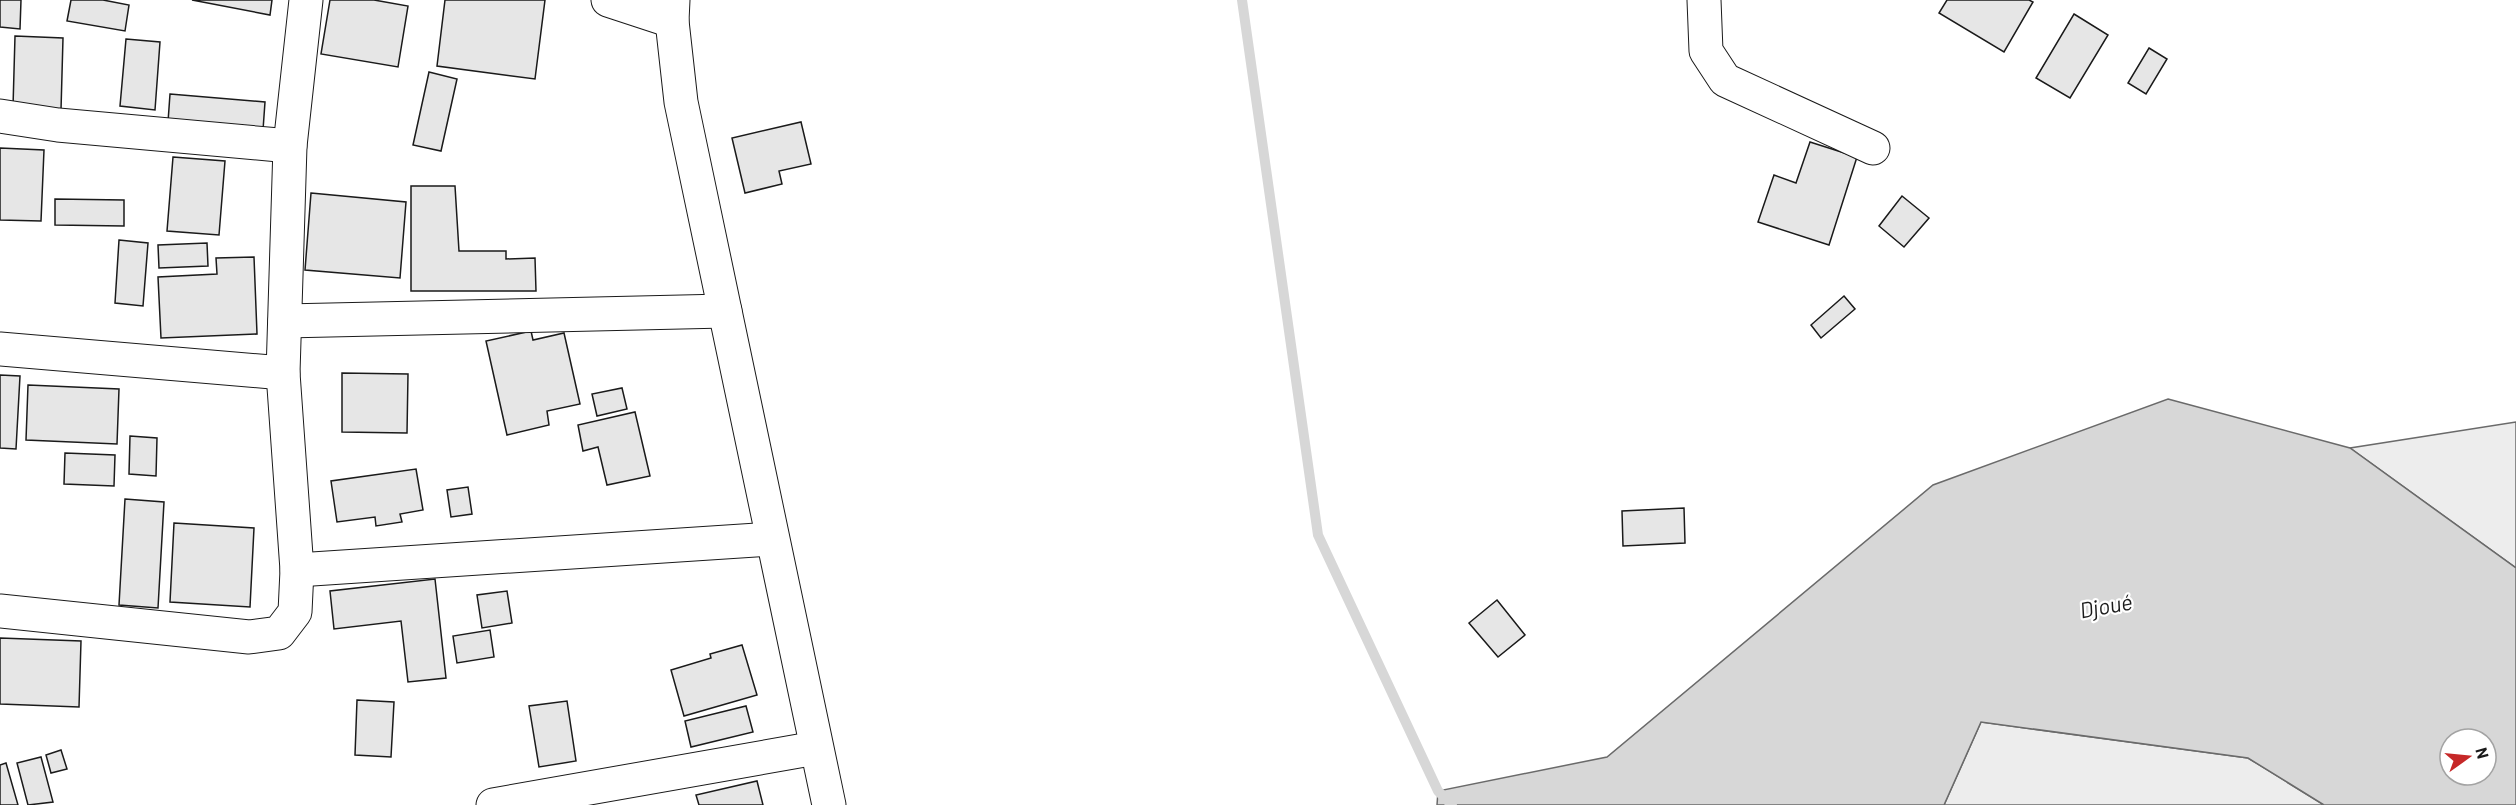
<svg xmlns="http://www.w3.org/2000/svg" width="2516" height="805" font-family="Barlow,sans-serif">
  <rect width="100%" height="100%" fill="#fff"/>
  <g fill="#ededed" stroke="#6a6a6a" stroke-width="1.5">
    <path d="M2516,422V568L2350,448Z"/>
    <path d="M1981,722L2248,758L2324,805H1944Z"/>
  </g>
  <path fill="#d7d7d7" stroke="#6a6a6a" stroke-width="1.5" fill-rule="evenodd" d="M2168,399L2350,448L2516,568V805H2324L2248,758L1981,722L1944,805H1437L1438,791L1607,757L1933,485ZM2450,739H2486V775H2450Z"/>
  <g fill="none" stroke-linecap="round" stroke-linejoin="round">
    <path stroke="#d7d7d7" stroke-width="10" d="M1242,0L1318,535L1438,791L1452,805"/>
  </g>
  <g fill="#e6e6e6" stroke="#1a1a1a" stroke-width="1.5">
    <path d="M0,0H21L20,29L0,27Z"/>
    <path d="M71,0H103L129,5L125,31L67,21Z"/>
    <path d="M192,0H272L270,15Z"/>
    <path d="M330,0H374L408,6L398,67L321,54Z"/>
    <path d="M445,0H545L535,79L437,66Z"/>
    <path d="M1947,0H2029L2033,2L2004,52L1939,13Z"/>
    <path d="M2074,14L2108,35L2070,98L2036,78Z"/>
    <path d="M15,36L63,38L61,110L13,107Z"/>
    <path d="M126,39L160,42L155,110L120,106Z"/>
    <path d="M2149,48L2167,59L2146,94L2128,83Z"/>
    <path d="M429,72L457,79L441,151L413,145Z"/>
    <path d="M170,94L265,102L263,130L168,122Z"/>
    <path d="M801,122L811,164L779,171L782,184L745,193L732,138Z"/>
    <path d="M1810,142L1857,157L1829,245L1758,222L1774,175L1796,183Z"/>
    <path d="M0,148L44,150L41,221L0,220Z"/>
    <path d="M173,157L225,161L219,235L167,231Z"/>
    <path d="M411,186H455L459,251H506V259L535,258L536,291H411Z"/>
    <path d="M311,193L406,202L400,278L305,270Z"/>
    <path d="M1902,196L1929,218L1904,247L1879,226Z"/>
    <path d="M55,199L124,200V226L55,225Z"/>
    <path d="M119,240L148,243L143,306L115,303Z"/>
    <path d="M207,243L208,266L159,268L158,245Z"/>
    <path d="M254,257L257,334L161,338L158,277L217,274L216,258Z"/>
    <path d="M1844,296L1855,309L1821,338L1811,325Z"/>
    <path d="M531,331L533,340L564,333L580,404L547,411L549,425L507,435L486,341Z"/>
    <path d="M342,373L408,374L407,433L342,432Z"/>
    <path d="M0,375L20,376L16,449L0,448Z"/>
    <path d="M28,385L119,389L117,444L26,440Z"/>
    <path d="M622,388L627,409L597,416L592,394Z"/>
    <path d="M635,412L650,476L607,485L598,447L583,451L578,425Z"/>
    <path d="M130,436L157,438L156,476L129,474Z"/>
    <path d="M65,453L115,455L114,486L64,484Z"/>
    <path d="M416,469L423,510L400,514L402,522L376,526L375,517L337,522L331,481Z"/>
    <path d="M468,487L472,514L451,517L447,490Z"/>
    <path d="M125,499L164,502L158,608L119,605Z"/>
    <path d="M1684,508L1685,543L1623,546L1622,511Z"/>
    <path d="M174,523L254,528L250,607L170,602Z"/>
    <path d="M435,579L446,678L408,682L401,621L334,629L330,591Z"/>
    <path d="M507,591L512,623L482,628L477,595Z"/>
    <path d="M1497,600L1525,635L1498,657L1469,623Z"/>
    <path d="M490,630L494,657L457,663L453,636Z"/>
    <path d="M0,638L81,641L79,707L0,704Z"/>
    <path d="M742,645L757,695L684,716L671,670L711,658L710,654Z"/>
    <path d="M357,700L394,702L391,757L355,755Z"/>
    <path d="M567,701L576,761L539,767L529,706Z"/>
    <path d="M746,706L753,732L691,747L685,721Z"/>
    <path d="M61,750L67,769L51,773L46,755Z"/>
    <path d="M41,757L53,802L28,805L17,763Z"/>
    <path d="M6,763L18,805H0V765Z"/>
    <path d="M757,781L763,805H699L696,795Z"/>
  </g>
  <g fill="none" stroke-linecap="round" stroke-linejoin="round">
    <g stroke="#1a1a1a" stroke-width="35">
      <g id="street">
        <path d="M608,0L672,21"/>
        <path d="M673,0L672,21L681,102L829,805"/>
        <path d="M1704,0L1706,51L1725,80L1873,148"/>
        <path d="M0,116L58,125L290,146"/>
        <path d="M285,321L725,311"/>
        <path d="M0,349L283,373"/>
        <path d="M297,570L771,539"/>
        <path d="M0,611L249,637L279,633L295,612L297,570L283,373L290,146L306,0"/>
        <path d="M493,805L816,748"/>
      </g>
    </g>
    <use href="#street" stroke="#fff" stroke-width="33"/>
  </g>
  <g text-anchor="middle" stroke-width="4.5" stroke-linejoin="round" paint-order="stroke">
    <g font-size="22" font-style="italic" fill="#1a1a1a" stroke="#fff">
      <text transform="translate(2106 606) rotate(-10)" y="8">Djoué</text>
    </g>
  </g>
  <g transform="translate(2468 757) rotate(75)"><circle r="28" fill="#ffffff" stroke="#a3a3a3" stroke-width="1.5"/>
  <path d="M0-4.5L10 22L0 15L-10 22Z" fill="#c62828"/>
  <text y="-9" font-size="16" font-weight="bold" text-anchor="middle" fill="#1a1a1a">N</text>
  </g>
</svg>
